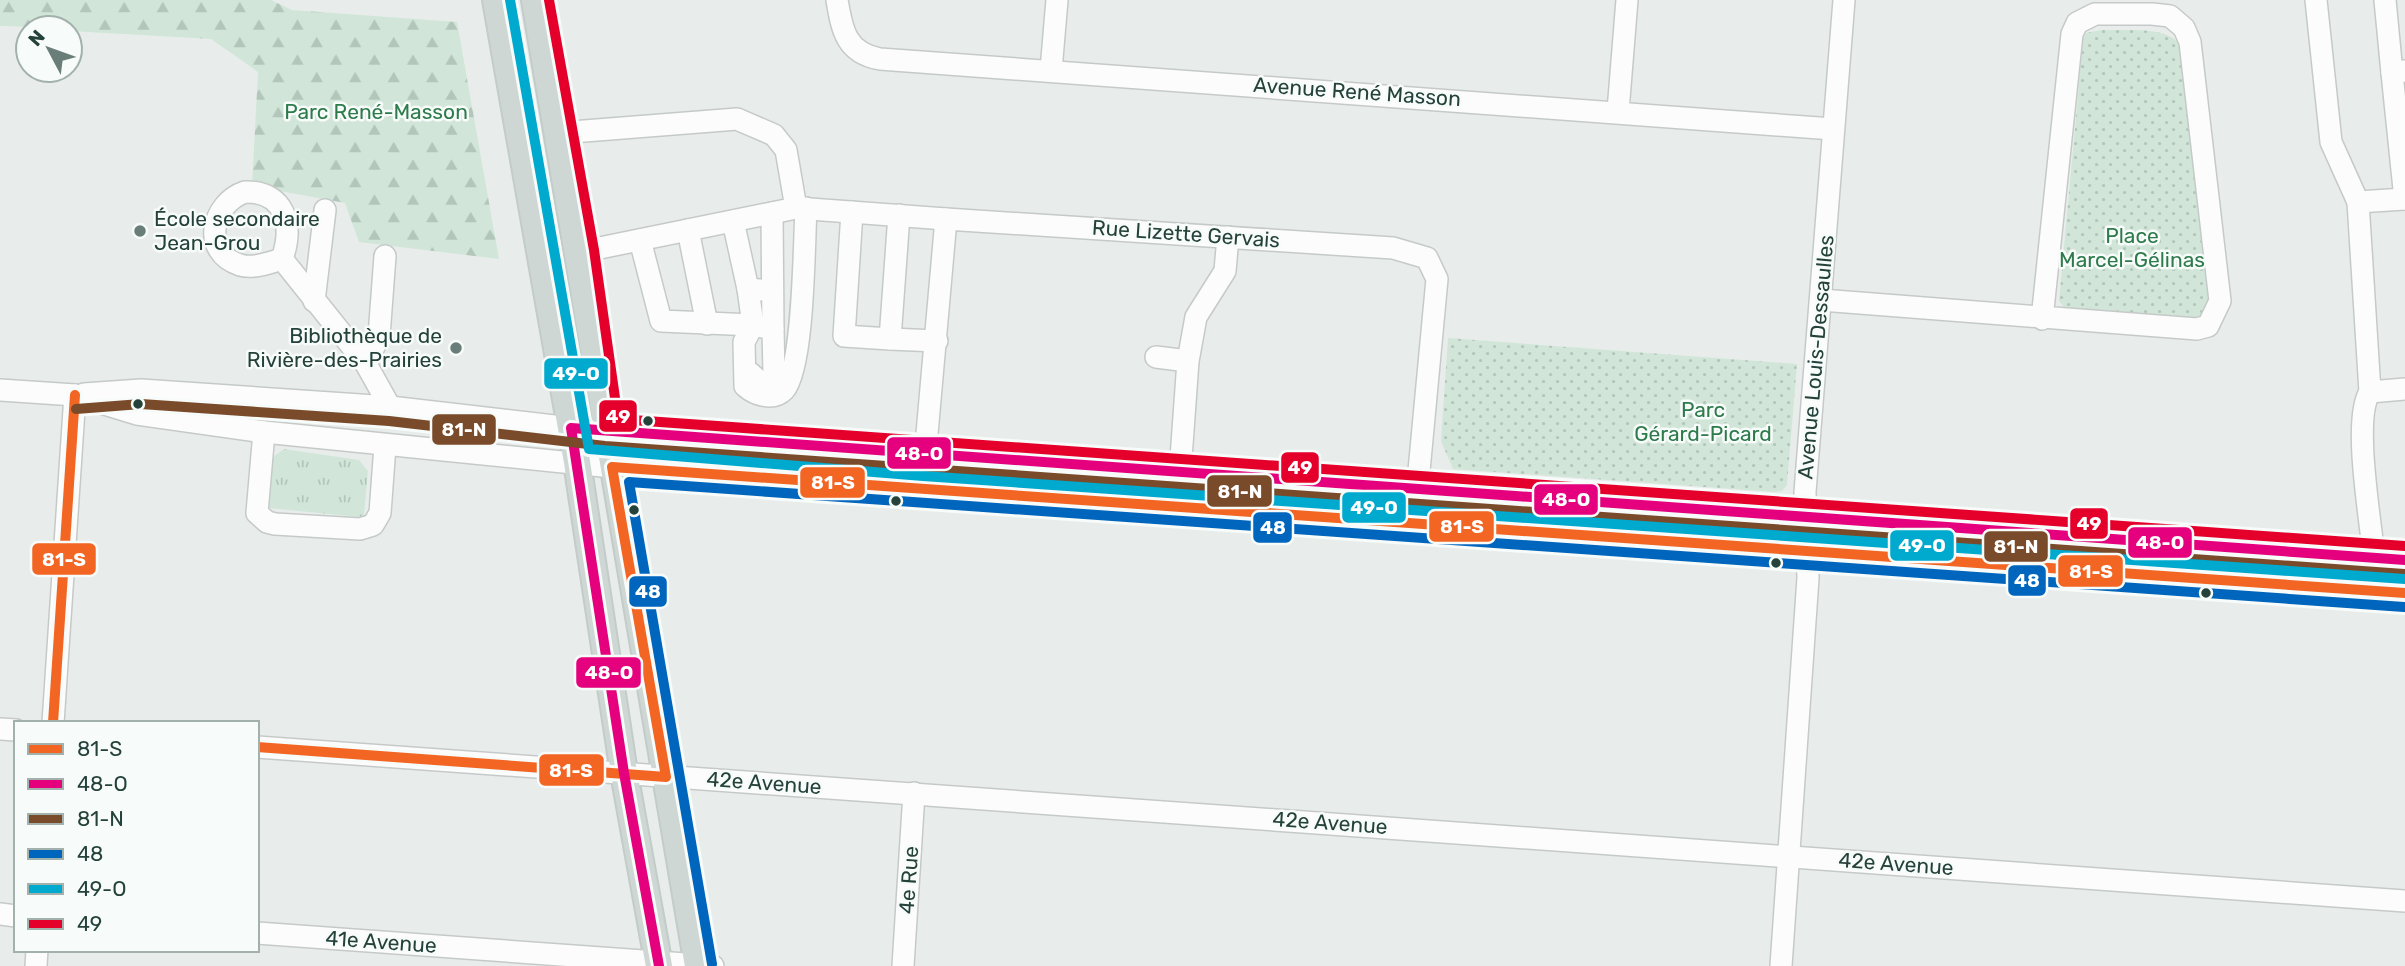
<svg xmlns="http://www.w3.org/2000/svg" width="2405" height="966" font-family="Rubik,sans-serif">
  <defs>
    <pattern id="grass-tufts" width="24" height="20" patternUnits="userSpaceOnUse" patternTransform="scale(1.75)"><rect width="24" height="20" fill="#d1e6d8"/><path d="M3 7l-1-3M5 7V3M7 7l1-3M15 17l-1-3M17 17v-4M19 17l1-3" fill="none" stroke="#b3c6ba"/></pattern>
    <pattern id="forest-firs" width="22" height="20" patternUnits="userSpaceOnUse" patternTransform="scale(1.75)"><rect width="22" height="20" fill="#d1e6d8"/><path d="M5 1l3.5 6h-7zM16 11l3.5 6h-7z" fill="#b3c6ba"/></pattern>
    <pattern id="park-dots" width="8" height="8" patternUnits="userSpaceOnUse" patternTransform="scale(1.75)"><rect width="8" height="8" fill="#d1e6d8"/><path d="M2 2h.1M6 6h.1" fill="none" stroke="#b3c6ba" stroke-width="1.8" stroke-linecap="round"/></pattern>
  </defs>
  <rect width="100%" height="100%" fill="#e8edeb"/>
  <path fill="url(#grass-tufts)" d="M284,449L359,460L368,471L364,515L359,517L268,508L270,459Z"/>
  <path fill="url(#forest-firs)" d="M0,0H271L292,10L457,22L499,259L359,242L345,203L252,186L258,72L211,39L70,31V28L0,26Z"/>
  <g fill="url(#park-dots)">
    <path d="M2101,30C2122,31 2168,25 2180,45L2208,299L2206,312L2200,319L2070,314L2059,301L2083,41L2086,33Z"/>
    <path d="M1448,338L1797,364L1787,485L1782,491L1775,492L1453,469L1441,441Z"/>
  </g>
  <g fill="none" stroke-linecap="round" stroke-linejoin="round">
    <g stroke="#c5cac8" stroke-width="24">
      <g id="minor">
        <path d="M837,0C842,30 846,53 880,59L1833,129"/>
        <path d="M2316,0L2331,142L2358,202"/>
        <path d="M2385,0L2392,73L2405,71"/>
        <path d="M1051,70L1057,0"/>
        <path d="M2392,73L2405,199"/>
        <path d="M1618,111L1627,0"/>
        <path d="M559,133L737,119L774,135L786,150L796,208"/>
        <path d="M245,192C285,191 294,225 282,259C269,263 253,269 240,265C200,252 212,203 245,192Z"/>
        <path d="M2404,199L2358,202L2370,392L2405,389"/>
        <path d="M852,212L844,336L890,339L899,215"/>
        <path d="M772,213L773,329"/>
        <path d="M733,221L748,289L760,290"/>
        <path d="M688,230L707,324"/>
        <path d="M640,240L661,321L753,325L773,329L774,374L770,382L761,383L750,373"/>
        <path d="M580,252L796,208L946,219"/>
        <path d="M282,259L366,364L390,407"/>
        <path d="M748,289L753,325L744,342L745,386C755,395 773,401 784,390C804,369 804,242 806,208"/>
        <path d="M1821,300L2197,329L2208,326L2220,301L2190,42L2184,28L2170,16L2152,14H2095L2077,23L2072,34L2042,319"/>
        <path d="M314,301L325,210"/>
        <path d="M890,339L937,341"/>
        <path d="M1156,357L1188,361"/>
        <path d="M366,364L379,336L385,256"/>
        <path d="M0,390L75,395L137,414L264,432L612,467L2405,593"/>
        <path d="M2370,392C2352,418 2371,522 2374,558"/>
        <path d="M84,394L141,390L390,407L606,432L2405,560"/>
        <path d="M264,432L257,513L267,522L275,524L360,529L373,525L380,513L385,446"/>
        <path d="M1180,472L1188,361L1196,317L1225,271L1228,237"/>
        <path d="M922,490L946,219L1393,248L1427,258L1437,279L1414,524"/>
        <path d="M53,723L75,395"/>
        <path d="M0,729L16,730"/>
        <path d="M257,747L2405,901"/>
        <path d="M0,914L16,916"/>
        <path d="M257,933L713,966"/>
        <path d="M36,966L37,950"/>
        <path d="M903,966L914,793"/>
        <path d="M1781,966L1808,578L1805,492L1844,0"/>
      </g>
    </g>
    <g stroke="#c3ccc9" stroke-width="30">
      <g id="major">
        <path d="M496,0L577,462L624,773L659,966"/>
        <path d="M535,0L698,966"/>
      </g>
    </g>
    <use href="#minor" stroke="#fcfcfc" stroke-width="21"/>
    <use href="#major" stroke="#cfd7d5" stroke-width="26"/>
    <g stroke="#f7fbf9" stroke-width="16">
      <g id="bus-1">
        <path d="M53,723L75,395"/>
        <path d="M257,747L666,777L612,467L2405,593"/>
      </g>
    </g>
    <g stroke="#f7fbf9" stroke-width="16">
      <path id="bus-2" d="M659,966L624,773L571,428L2405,560"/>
    </g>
    <g stroke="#f7fbf9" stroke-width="16">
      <path id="bus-3" d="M76,409L141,404L389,421L605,446L2404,574"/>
    </g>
    <g stroke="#f7fbf9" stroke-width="16">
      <path id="bus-4" d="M712,964L629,482L2404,607"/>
    </g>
    <g stroke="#f7fbf9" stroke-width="16">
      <path id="bus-5" d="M510,0L589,449L923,476L2405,579"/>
    </g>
    <g stroke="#f7fbf9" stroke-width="16">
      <path id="bus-6" d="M549,0L594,250L618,419L2405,546"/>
    </g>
    <use href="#bus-1" stroke="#f26522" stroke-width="10"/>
    <use href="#bus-2" stroke="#e5007d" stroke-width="10"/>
    <use href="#bus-3" stroke="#7a4b2a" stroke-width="10"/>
    <use href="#bus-4" stroke="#0065bd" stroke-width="10"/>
    <use href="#bus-5" stroke="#00a9ce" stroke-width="10"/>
    <use href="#bus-6" stroke="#e4002b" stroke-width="10"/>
  </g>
  <g fill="#697e78" stroke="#f7fbf9" stroke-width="2.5">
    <circle cx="140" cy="231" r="7"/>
    <circle cx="456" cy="348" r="7"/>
  </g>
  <g fill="#24423a" stroke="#f7fbf9" stroke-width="2.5">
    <circle cx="138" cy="404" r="6"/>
    <circle cx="648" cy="421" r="6"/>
    <circle cx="896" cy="501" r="6"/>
    <circle cx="634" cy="510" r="6"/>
    <circle cx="1776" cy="563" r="6"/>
    <circle cx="2206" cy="593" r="6"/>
  </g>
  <g text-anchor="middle" stroke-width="5" stroke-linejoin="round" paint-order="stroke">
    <g font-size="21" fill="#24423a" stroke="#f7fbf9">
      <text transform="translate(1357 92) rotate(4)" y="7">Avenue René Masson</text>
      <text transform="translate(1186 234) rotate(4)" y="7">Rue Lizette Gervais</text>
      <text transform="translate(1816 357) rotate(-85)" y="7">Avenue Louis-Dessaulles</text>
      <text transform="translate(764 783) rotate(4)" y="7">42e Avenue</text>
      <text transform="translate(1330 823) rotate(4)" y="7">42e Avenue</text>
      <text transform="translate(1896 864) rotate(4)" y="7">42e Avenue</text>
      <text transform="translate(909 880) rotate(-86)" y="7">4e Rue</text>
      <text transform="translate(381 942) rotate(4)" y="7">41e Avenue</text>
    </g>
    <g font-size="21" fill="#2d7a4b" stroke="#f7fbf9">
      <text x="376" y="119">Parc René-Masson</text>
      <text x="2132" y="243">Place<tspan x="2132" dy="24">Marcel-Gélinas</tspan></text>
      <text x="1703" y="417">Parc<tspan x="1703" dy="24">Gérard-Picard</tspan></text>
    </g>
    <g font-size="21" fill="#24423a" stroke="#f7fbf9" text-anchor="start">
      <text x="154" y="226">École secondaire<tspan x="154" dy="24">Jean-Grou</tspan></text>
      <text x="442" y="343" text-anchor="end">Bibliothèque de<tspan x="442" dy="24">Rivière-des-Prairies</tspan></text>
    </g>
  </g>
  <g stroke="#f7fbf9" stroke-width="2.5">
    <rect x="543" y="357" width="66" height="33" rx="7" fill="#00a9ce"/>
    <rect x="598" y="399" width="40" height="34" rx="7" fill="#e4002b"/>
    <rect x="431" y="413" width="66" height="33" rx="7" fill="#7a4b2a"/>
    <rect x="886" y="436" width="66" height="34" rx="7" fill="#e5007d"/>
    <rect x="1280" y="451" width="40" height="33" rx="7" fill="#e4002b"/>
    <rect x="799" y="466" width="67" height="33" rx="7" fill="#f26522"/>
    <rect x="1206" y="474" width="67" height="34" rx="7" fill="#7a4b2a"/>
    <rect x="1533" y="483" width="66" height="33" rx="7" fill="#e5007d"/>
    <rect x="1341" y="491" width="66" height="33" rx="7" fill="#00a9ce"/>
    <rect x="2069" y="507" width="40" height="33" rx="7" fill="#e4002b"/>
    <rect x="1428" y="510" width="67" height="33" rx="7" fill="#f26522"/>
    <rect x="1252" y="511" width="41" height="33" rx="7" fill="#0065bd"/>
    <rect x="2127" y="526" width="66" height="33" rx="7" fill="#e5007d"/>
    <rect x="1889" y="529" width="66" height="33" rx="7" fill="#00a9ce"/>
    <rect x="1983" y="530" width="66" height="33" rx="7" fill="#7a4b2a"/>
    <rect x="31" y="542" width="66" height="34" rx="7" fill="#f26522"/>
    <rect x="2057" y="554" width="67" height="34" rx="7" fill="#f26522"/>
    <rect x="2007" y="564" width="40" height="33" rx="7" fill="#0065bd"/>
    <rect x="628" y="575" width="40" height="33" rx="7" fill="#0065bd"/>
    <rect x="575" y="656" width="67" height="33" rx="7" fill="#e5007d"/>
    <rect x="538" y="753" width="67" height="34" rx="7" fill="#f26522"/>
  </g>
  <g font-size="19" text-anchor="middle" font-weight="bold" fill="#fff">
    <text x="576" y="380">49-O</text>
    <text x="618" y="423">49</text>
    <text x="464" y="436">81-N</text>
    <text x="919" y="460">48-O</text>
    <text x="1300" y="474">49</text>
    <text x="833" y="489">81-S</text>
    <text x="1240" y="498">81-N</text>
    <text x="1566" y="506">48-O</text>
    <text x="1374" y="514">49-O</text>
    <text x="2089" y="530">49</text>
    <text x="1462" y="533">81-S</text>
    <text x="1273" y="534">48</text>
    <text x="2160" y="549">48-O</text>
    <text x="1922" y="552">49-O</text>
    <text x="2016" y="553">81-N</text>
    <text x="64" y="566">81-S</text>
    <text x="2091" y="578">81-S</text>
    <text x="2027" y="587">48</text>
    <text x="648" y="598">48</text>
    <text x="609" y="679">48-O</text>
    <text x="571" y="777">81-S</text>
  </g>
  <rect x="14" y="721" width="245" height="231" fill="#f7fbf9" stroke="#a3b1ad" stroke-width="2"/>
  <rect x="28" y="744" width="35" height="10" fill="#f26522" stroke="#a3b1ad" stroke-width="2"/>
  <text x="77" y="756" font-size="21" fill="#24423a">81-S</text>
  <rect x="28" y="779" width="35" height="10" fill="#e5007d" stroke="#a3b1ad" stroke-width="2"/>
  <text x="77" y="791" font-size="21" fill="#24423a">48-O</text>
  <rect x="28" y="814" width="35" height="10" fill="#7a4b2a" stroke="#a3b1ad" stroke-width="2"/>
  <text x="77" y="826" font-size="21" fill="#24423a">81-N</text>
  <rect x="28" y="849" width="35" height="10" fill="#0065bd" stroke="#a3b1ad" stroke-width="2"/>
  <text x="77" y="861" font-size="21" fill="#24423a">48</text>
  <rect x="28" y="884" width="35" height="10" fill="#00a9ce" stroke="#a3b1ad" stroke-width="2"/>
  <text x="77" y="896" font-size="21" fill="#24423a">49-O</text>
  <rect x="28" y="919" width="35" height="10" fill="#e4002b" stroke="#a3b1ad" stroke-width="2"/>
  <text x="77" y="931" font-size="21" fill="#24423a">49</text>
  <g transform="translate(49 49) rotate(311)"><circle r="33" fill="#f7fbf9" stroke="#a3b1ad" stroke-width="2"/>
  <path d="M0-5L12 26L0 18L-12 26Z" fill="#697e78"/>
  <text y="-10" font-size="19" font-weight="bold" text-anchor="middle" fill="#24423a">N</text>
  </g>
</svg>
